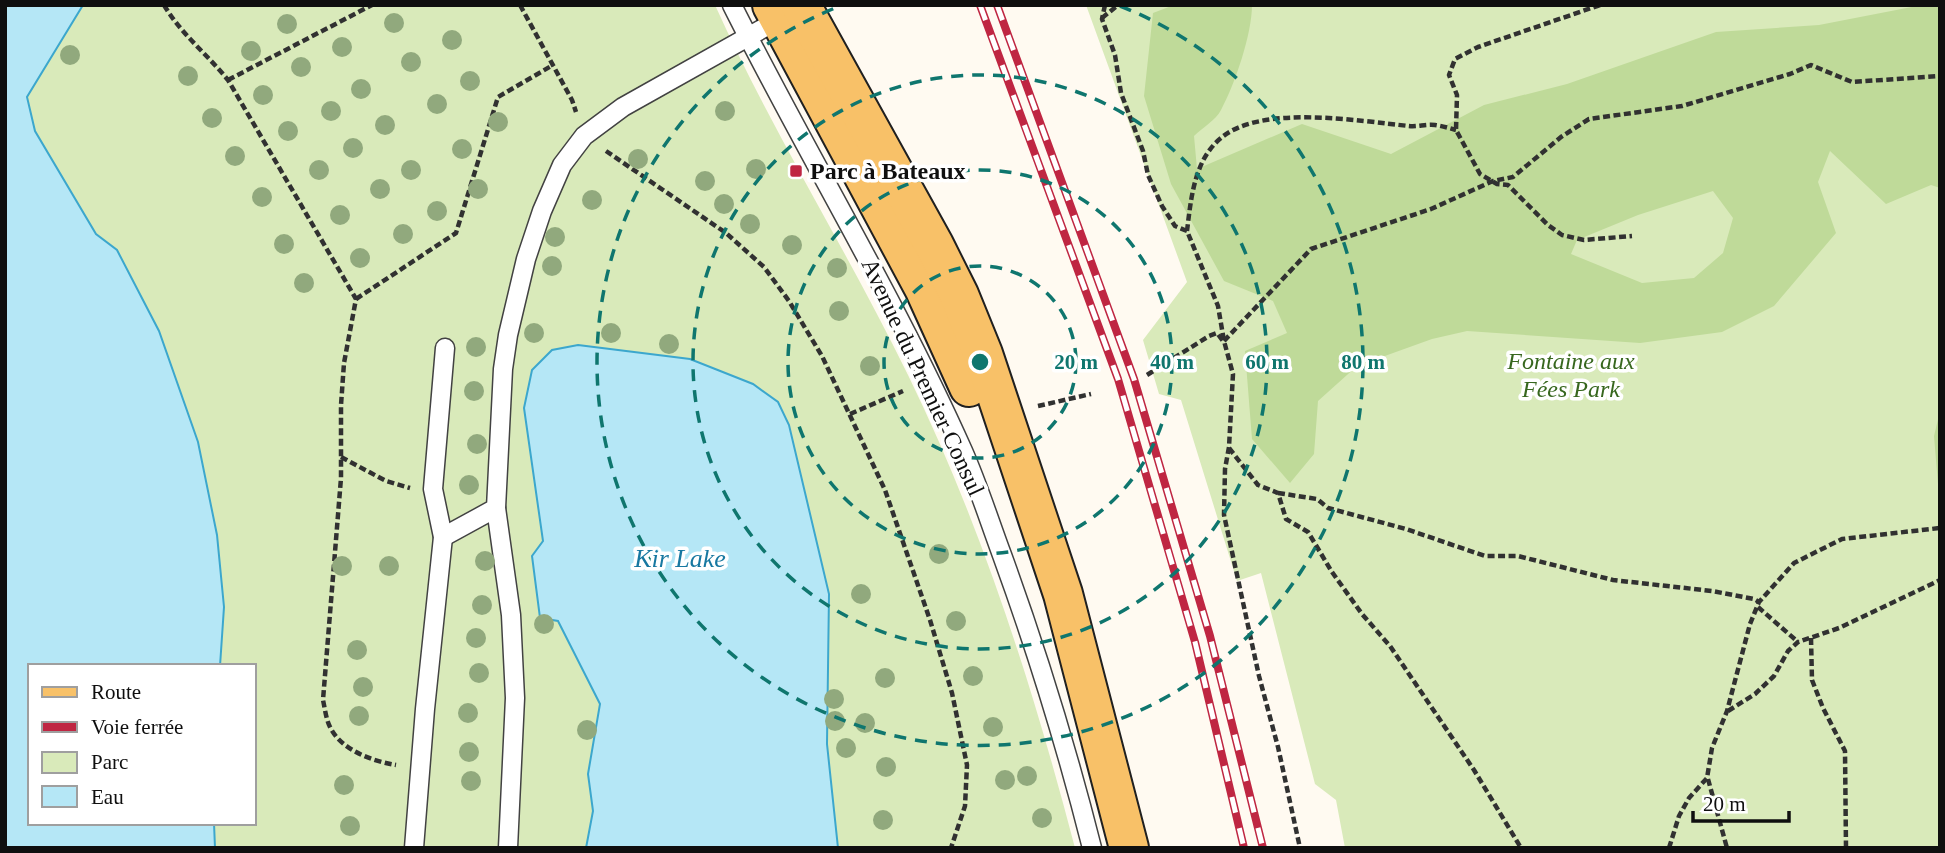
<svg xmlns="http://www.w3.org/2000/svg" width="1945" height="853" font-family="'Times New Roman',serif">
  <rect width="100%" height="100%" fill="#fffaf1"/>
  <g fill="#d9eaba" fill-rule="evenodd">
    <path d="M5,5H715C772,132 847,250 908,375C981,524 1033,687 1075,848H5ZM30,666H254V823H30Z"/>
    <path d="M1086,5H1940V848H1345L1336,800L1315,784L1261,573L1237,581L1181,400L1159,394L1143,340L1187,282Z"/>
  </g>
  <g fill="#bfda99" fill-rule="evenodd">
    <path d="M1174,5H1252C1252,34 1235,84 1221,110C1216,120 1202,128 1194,136L1197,169L1302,124L1391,154L1484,105L1567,84L1716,32L1819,25L1922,5H1940V188L1931,185L1886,204L1830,151L1818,182L1836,233L1774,306L1722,332L1640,343L1467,331L1432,339L1357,366L1318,401L1314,454L1290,483L1252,439L1245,351L1287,333L1273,301L1224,281L1171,184L1144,96L1153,13ZM1713,191L1733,218L1723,253L1694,278L1642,283L1571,254L1577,240L1638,215Z"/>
    <path d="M1940,411V508L1934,436Z"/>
  </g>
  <g fill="#b5e7f6" stroke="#3ca7cd" stroke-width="2">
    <path d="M5,5H83L27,97L35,131L96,234L117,250L159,331L198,442L217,535L224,607L220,666H30V823H214L215,848H5Z"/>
    <path d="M578,345L690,359L753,384L778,402L789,425L829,594L827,744L838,848H586L593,811L588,774L600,704L558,621L540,618L532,556L543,541L524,408L532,370L552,350Z"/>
  </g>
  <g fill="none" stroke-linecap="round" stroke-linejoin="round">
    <g stroke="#424242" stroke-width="21">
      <g id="service">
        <path d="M732,5C807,155 895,298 963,451C978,485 989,520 1002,555C1037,651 1067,749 1092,848"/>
        <path d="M496,508L511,615L515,698L508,848"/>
        <path d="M443,537L496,508L503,369L508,335L526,259L542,211L562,165L584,136L623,107L778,20"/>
        <path d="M414,848L425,709L443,537L433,489L445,348"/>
      </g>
    </g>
    <g stroke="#202020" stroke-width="42">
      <g id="primary">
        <path d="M772,5L924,288L969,387"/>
        <path d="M801,5L934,245L959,295L983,354L1063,594L1129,848"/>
      </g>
    </g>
    <g stroke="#313131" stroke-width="4.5" stroke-dasharray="7 3.5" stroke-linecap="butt">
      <path d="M164,5C181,34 207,54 228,80L356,299L344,363L341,405V478L323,700C325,709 326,719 330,727C341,750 372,761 396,765"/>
      <path d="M520,5L572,100L576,112"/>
      <path d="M1105,5L1102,19L1115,55L1121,93L1143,151L1148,175L1162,206L1175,226L1187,231L1218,306L1224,341L1233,374L1229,447L1225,469L1224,515L1259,676L1278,747L1300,848"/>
      <path d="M1600,5L1478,47L1455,59L1449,75L1457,95L1456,130L1480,174L1497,184L1508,185L1548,225L1562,235L1584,240L1632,236"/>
      <path d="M1102,18L1118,5"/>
      <path d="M228,80L372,5"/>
      <path d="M606,151L726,233L764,267L789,301L822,356L885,490L930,620L952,693L967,765L965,806L951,848"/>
      <path d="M1187,231C1191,199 1194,160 1221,138C1261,104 1359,121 1409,126C1417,127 1426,124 1435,125C1442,126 1449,128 1456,130"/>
      <path d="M356,299L456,233L498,97L553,65"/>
      <path d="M1224,341L1311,249L1431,209L1493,181L1513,177L1561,137L1589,119L1682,106L1790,74L1811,65L1852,82L1940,76"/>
      <path d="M1147,375L1209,336L1217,333L1223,341"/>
      <path d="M1038,406L1091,394"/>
      <path d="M850,414L903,391"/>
      <path d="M1229,448L1258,485L1278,493L1286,519L1308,532L1332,572L1362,614L1390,646L1474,770L1521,848"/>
      <path d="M341,457L386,481L410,488"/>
      <path d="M1278,493L1317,499L1328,508L1406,529L1485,556H1518L1613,580L1712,591L1754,599L1759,602"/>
      <path d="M1758,607L1798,642"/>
      <path d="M1811,638L1812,680L1823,708L1845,751L1846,848"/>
      <path d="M1728,711L1755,694L1774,676L1788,651L1798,642L1839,628L1940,580"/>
      <path d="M1708,779L1727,848"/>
      <path d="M1669,848L1679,816L1689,798L1707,778L1712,748L1727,711L1750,624L1759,602L1794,563L1842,539L1940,528"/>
    </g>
    <use href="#service" stroke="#fff" stroke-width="18"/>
    <use href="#primary" stroke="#f8c168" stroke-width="38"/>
    <g stroke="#bf2642" stroke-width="8">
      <g id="rail">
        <path d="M980,5L1118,379L1195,642L1244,848"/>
        <path d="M997,5L1134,379L1210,636L1263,848"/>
      </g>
    </g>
    <use href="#rail" stroke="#fff" stroke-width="5" stroke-dasharray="16" stroke-linecap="butt"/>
  </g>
  <g fill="#91a97d">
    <circle cx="394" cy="23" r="10"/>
    <circle cx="287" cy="24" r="10"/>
    <circle cx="452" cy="40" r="10"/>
    <circle cx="342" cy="47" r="10"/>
    <circle cx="251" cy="51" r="10"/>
    <circle cx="70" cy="55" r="10"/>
    <circle cx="411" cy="62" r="10"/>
    <circle cx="301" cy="67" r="10"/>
    <circle cx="188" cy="76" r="10"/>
    <circle cx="470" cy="81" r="10"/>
    <circle cx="361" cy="89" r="10"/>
    <circle cx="263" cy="95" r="10"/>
    <circle cx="437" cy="104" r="10"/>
    <circle cx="331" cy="111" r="10"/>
    <circle cx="725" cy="111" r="10"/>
    <circle cx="212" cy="118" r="10"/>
    <circle cx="498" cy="122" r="10"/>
    <circle cx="385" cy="125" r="10"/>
    <circle cx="288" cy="131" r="10"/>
    <circle cx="353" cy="148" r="10"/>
    <circle cx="462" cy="149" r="10"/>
    <circle cx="235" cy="156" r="10"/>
    <circle cx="638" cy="159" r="10"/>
    <circle cx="756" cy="169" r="10"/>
    <circle cx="319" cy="170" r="10"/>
    <circle cx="411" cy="170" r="10"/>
    <circle cx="705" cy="181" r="10"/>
    <circle cx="380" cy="189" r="10"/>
    <circle cx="478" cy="189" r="10"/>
    <circle cx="262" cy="197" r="10"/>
    <circle cx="592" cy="200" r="10"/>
    <circle cx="724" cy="204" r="10"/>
    <circle cx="437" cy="211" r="10"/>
    <circle cx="340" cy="215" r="10"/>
    <circle cx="750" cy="224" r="10"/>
    <circle cx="403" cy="234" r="10"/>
    <circle cx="555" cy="237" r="10"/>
    <circle cx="284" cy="244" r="10"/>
    <circle cx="792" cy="245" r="10"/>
    <circle cx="360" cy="258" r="10"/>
    <circle cx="552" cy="266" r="10"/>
    <circle cx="837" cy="268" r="10"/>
    <circle cx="304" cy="283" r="10"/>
    <circle cx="839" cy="311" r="10"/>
    <circle cx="534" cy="333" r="10"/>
    <circle cx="611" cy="333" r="10"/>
    <circle cx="669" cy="344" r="10"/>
    <circle cx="476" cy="347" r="10"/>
    <circle cx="870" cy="366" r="10"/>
    <circle cx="474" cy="391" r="10"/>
    <circle cx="477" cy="444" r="10"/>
    <circle cx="469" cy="485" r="10"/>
    <circle cx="939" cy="554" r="10"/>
    <circle cx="485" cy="561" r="10"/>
    <circle cx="342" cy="566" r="10"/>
    <circle cx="389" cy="566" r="10"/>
    <circle cx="861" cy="594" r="10"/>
    <circle cx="482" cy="605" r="10"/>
    <circle cx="956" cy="621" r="10"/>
    <circle cx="544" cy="624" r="10"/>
    <circle cx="476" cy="638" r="10"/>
    <circle cx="357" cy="650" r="10"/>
    <circle cx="479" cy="673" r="10"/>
    <circle cx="973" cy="676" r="10"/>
    <circle cx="885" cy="678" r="10"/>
    <circle cx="363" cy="687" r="10"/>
    <circle cx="834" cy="699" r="10"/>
    <circle cx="468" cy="713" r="10"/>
    <circle cx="359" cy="716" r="10"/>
    <circle cx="835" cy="721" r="10"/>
    <circle cx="865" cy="723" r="10"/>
    <circle cx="993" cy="727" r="10"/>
    <circle cx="587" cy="730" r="10"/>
    <circle cx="846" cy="748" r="10"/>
    <circle cx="469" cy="752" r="10"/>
    <circle cx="886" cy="767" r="10"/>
    <circle cx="1027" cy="776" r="10"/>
    <circle cx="1005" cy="780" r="10"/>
    <circle cx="471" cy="781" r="10"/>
    <circle cx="344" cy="785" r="10"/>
    <circle cx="1042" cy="818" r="10"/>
    <circle cx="883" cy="820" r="10"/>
    <circle cx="350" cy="826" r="10"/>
  </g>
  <g fill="none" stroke="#0f766e" stroke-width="3.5" stroke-dasharray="12 9">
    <circle cx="980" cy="362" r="96"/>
    <circle cx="980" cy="362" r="192"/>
    <circle cx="980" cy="362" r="287"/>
    <path d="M1120 6A383 383 0 1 1 840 6"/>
  </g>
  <rect fill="#bf2642" stroke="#fff" stroke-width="2.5" x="789" y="164" width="14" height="14" rx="3.5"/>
  <g text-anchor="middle" stroke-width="7" stroke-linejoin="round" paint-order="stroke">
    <g font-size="24" font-weight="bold" fill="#0f0f0f" stroke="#fff" text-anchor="start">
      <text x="810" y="179">Parc à Bateaux</text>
    </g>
    <g font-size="24" font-style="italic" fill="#37671e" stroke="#fff">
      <text x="1571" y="369">Fontaine aux<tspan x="1571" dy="28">Fées Park</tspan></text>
    </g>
    <g font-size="24" fill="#0f0f0f" stroke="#fff">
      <text transform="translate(923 377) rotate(65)" y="8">Avenue du Premier Consul</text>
    </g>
    <g font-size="26" font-style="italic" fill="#1778a1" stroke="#fff">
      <text x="680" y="567">Kir Lake</text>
    </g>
  </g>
  <circle cx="980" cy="362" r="10" fill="#0f766e" stroke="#fff" stroke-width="3.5"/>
  <g font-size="21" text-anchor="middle" font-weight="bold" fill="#0f766e" stroke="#fff" stroke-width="7" stroke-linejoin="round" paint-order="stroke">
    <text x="1076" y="369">20 m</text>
    <text x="1172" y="369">40 m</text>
    <text x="1267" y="369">60 m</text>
    <text x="1363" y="369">80 m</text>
  </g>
  <rect width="1945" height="853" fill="none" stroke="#0f0f0f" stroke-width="14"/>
  <rect x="28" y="664" width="228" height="161" fill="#ffffff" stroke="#9f9f9f" stroke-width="2"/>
  <rect x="42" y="687" width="35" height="10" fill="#f8c168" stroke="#9f9f9f" stroke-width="2"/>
  <text x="91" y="699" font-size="21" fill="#0f0f0f">Route</text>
  <rect x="42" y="722" width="35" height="10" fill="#bf2642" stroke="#9f9f9f" stroke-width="2"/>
  <text x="91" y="734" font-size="21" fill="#0f0f0f">Voie ferrée</text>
  <rect x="42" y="752" width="35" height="21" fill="#d9eaba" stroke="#9f9f9f" stroke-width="2"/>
  <text x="91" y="769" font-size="21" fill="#0f0f0f">Parc</text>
  <rect x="42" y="786" width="35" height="21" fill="#b5e7f6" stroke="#9f9f9f" stroke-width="2"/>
  <text x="91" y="804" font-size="21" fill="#0f0f0f">Eau</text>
  <path d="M1693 811v10h96v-10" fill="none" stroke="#0f0f0f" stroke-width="3.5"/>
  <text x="1703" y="811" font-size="21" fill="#0f0f0f" stroke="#ffffff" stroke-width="5" paint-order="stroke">20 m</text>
</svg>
